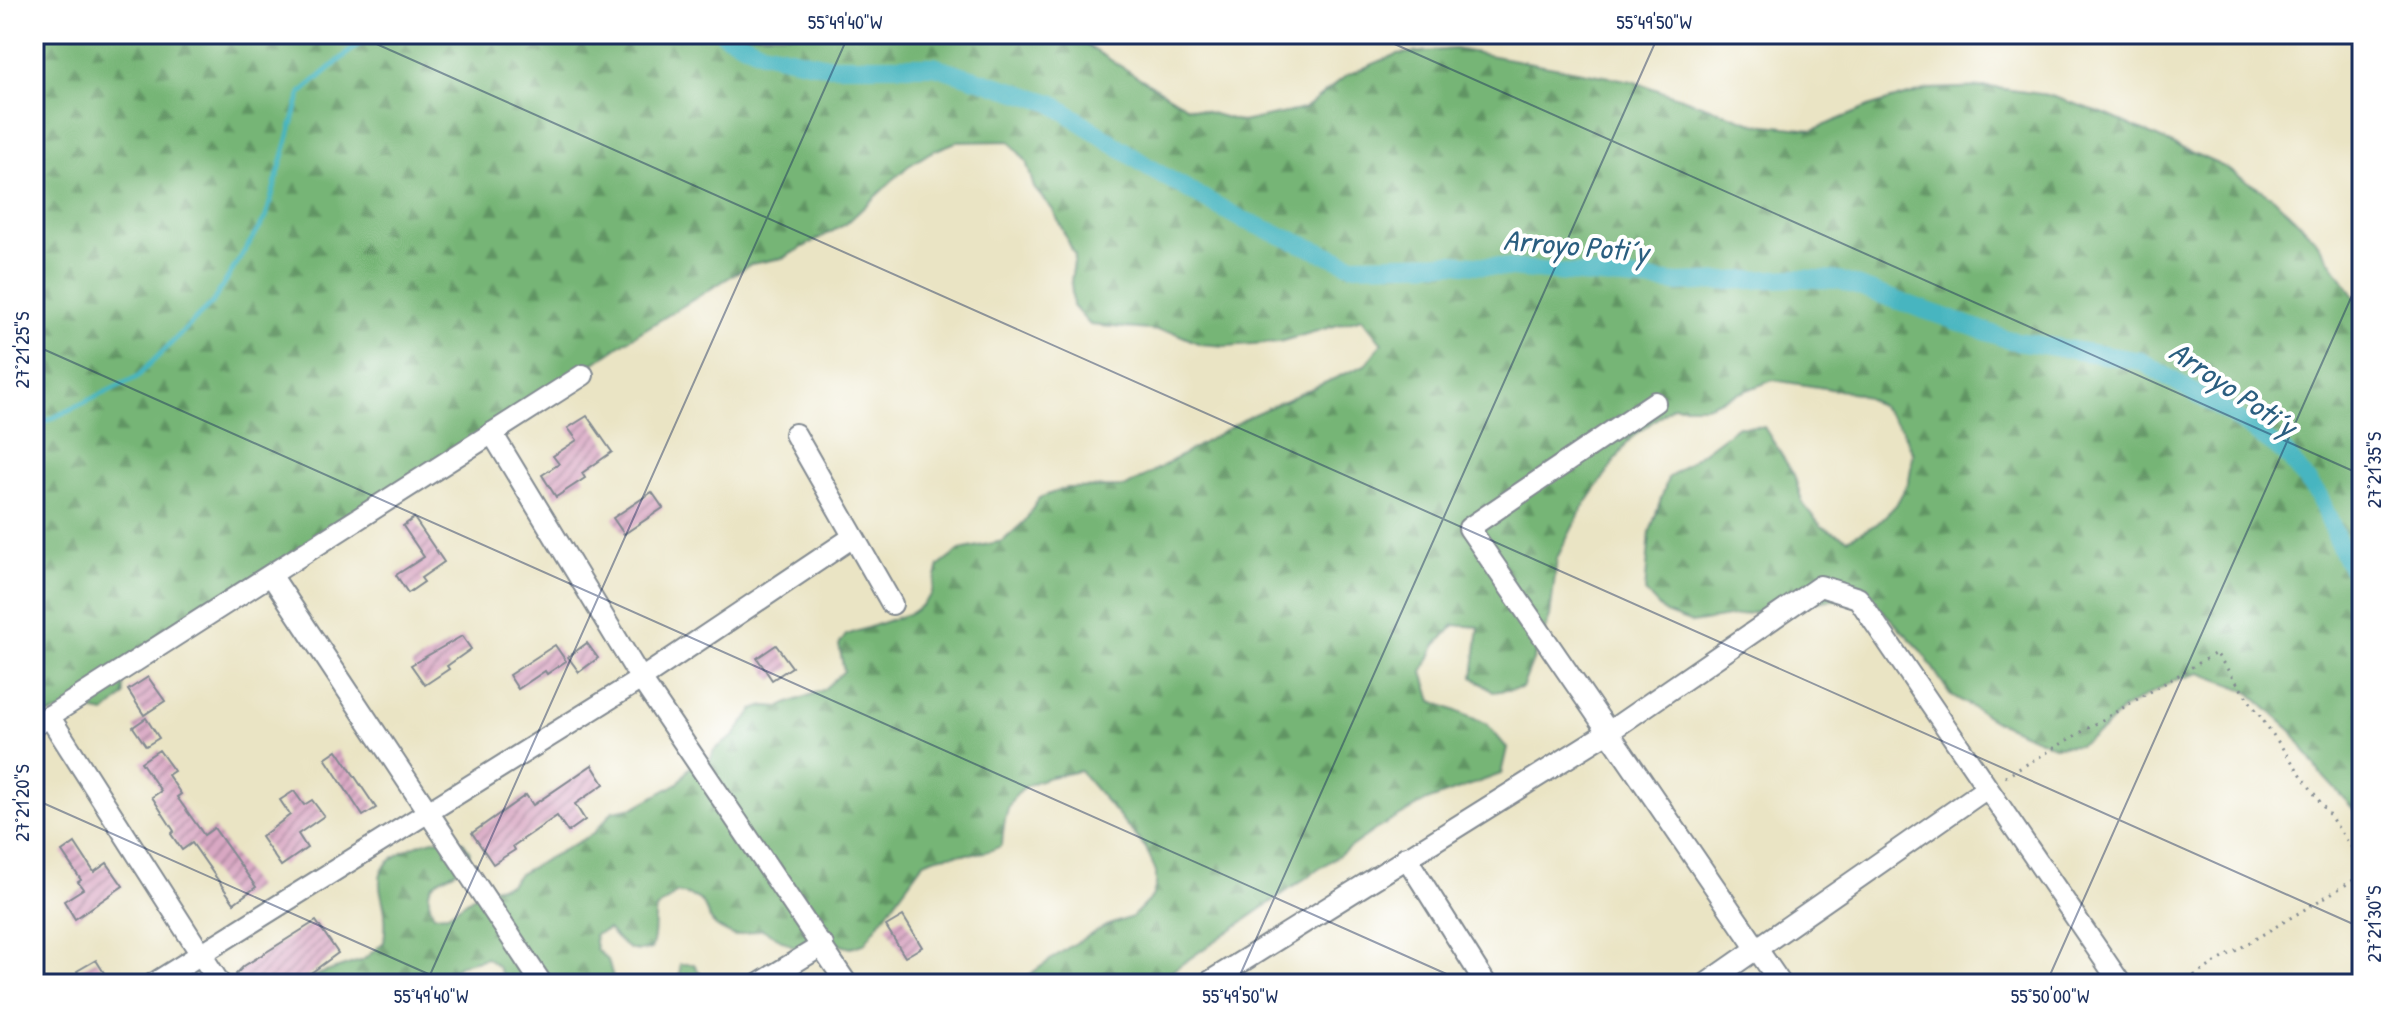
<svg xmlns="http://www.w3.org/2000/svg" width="2396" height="1018" font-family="'Patrick Hand',sans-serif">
  <defs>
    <pattern id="forest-firs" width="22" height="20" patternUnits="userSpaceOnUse" patternTransform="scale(2)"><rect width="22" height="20" fill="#76b576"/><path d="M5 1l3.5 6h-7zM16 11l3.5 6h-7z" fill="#609464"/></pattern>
    <pattern id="building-hatch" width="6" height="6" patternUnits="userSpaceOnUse" patternTransform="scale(2)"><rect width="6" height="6" fill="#d9a8c3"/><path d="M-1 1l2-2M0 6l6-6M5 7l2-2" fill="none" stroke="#af89a2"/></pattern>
  </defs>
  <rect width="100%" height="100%" fill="#fff"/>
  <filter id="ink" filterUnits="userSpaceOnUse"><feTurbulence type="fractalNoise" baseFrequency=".0125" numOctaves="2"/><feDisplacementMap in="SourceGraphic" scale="16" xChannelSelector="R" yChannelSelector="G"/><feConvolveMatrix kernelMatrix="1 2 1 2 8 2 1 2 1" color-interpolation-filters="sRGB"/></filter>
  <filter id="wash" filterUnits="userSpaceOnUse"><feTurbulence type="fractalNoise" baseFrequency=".006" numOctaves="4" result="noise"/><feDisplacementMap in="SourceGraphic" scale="32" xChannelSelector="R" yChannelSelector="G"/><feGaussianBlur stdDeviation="1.8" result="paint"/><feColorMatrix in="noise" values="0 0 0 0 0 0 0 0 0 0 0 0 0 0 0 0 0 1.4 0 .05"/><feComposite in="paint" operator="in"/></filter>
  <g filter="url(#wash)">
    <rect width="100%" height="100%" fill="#eae4c4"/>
    <g fill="url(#forest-firs)" stroke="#48726a" stroke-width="2">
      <path d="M34,34H1068L1186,106L1242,122L1304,109L1347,75L1397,54L1455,49L1632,81L1756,124L1813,130L1871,106L1929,89L1989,87L2048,95L2105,114L2222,166L2274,198L2315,239L2362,307V818L2320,773L2292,731L2246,690L2200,673L2175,680L2123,709L2103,730L2079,745L2054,746L1997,722L1950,694L1920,649L1882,610L1852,600H1828L1692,623L1665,613L1645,592L1650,532L1668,478L1738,426L1764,427L1794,475L1803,504L1821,526L1848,539L1877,524L1896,505L1909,481L1913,454L1903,430L1881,406L1857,393L1773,380L1706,406H1673L1630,439L1582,509L1557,558L1550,617L1522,688L1493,692L1473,677L1479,627L1454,625L1435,646L1423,672L1432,701L1487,724L1507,748L1501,774L1427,801L1375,830L1153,984H1016L1069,947L1106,926L1132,917L1152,897L1156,885V872L1146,848L1080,771C1026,781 1005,785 1002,845C977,861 950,847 923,863L864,944L851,948L822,940L796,948L762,929L735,936C729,933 721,930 716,926C697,909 717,900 677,893L656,909C653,924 657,935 651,949C628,955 623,945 608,929L594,935L596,949L608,960L615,984H507L498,967L487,958L462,964L432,984H289L363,960L384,942C385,934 386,925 385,917C385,901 377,889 381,873C387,853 444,829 463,842C466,845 468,849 470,852C468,856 467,861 464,865C448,881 416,876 434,915L448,914L483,890L510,884L519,874L593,834L613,811L635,807L678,783L689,768L709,763L714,750L734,736L753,710L765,706L779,707L823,690L844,671L839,645L846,635L911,613L922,605L931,595L939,566L960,550L1003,541L1025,521L1039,498L1066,488L1126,487L1252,415L1365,365L1382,343L1362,318L1279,342L1226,346L1200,344L1173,332L1090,325L1073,306L1071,281L1075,256L1053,210L1034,188L1026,161L1009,141L956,142L931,152L907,167L846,224L783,258L751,264L626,341L498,430L122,666L124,696L105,713C82,707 54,708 34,722Z"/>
      <path d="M680,964H694L702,977L700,984H680Z"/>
    </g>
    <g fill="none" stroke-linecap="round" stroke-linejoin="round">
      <path stroke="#47b5c0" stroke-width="5" d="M34,427L137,377L212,303L266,217L301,93L368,36L380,34"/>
      <path stroke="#47b5c0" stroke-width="18" d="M724,34L762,52L828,66H934L1052,103L1153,170L1239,218L1352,265L1453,263L1679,283L1793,278L1839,280L2010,340L2141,361L2230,414L2285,453L2319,496L2345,558L2362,584"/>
    </g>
    <g id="blocks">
      <g fill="url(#building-hatch)">
        <path d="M587,416L612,452L582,473L585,478L556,497L542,475L559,464L553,456L577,440L568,428Z"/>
        <path d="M652,492L663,508L624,534L613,518Z"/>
        <path d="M414,518L444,562L421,578L424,582L408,593L396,575L424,557L403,526Z"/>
        <path d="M462,636L471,649L447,666L449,669L425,685L411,665Z"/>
        <path d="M587,643L598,658L579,672L568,657Z"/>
        <path d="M555,645L566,661L547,674L545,671L518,689L509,675Z"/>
        <path d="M776,645L792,667L772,680L757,658Z"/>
        <path d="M148,677L165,701L144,715L128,690Z"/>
        <path d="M146,718L159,738L146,746L133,727Z"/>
        <path d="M159,750L174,771L168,775L181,794L177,797L204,835L214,828L256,887L234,903L192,843L182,850L171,834L174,831L152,797L161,791L141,762Z"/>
        <path d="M337,750L376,808L363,816L325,758Z"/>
        <path d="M592,765L604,784L575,804L585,820L568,832L557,816L513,846L515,850L493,864L472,833L526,795L533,805Z"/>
        <path d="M294,791L304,805L312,800L324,816L298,834L307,848L281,866L261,837L290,815L280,800Z"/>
        <path d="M75,843L94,872L107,863L123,886L75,919L64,901L83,889L78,882L81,880L62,852Z"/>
        <path d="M903,916L922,947L905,957L886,926Z"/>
        <path d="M316,921L338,953L296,984H243L236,974L244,966Z"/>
        <path d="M96,960L111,984H85L77,971Z"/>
      </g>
    </g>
  </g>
  <g filter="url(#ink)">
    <use href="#blocks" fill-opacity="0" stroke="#828a91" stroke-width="2"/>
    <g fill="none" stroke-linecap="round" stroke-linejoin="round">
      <g stroke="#828a91" stroke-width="24">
        <g id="minor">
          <path d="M1655,402L1469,528L1781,984"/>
          <path d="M492,433L641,679L847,984"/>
          <path d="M795,434L892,604"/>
          <path d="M271,575L542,984"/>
          <path d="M49,716L220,984"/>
          <path d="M34,726L583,375"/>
          <path d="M1406,857L1486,984"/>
          <path d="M153,984L641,679L853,537"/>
          <path d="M759,984L823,945"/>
          <path d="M1206,984L1610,731L1820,586L1858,598L2121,984"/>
          <path d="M1706,984L1987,788"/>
        </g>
      </g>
      <g stroke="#828a91" stroke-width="3" stroke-dasharray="2 6" stroke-linecap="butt">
        <path d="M2005,777L2216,653L2362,862"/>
        <path d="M2180,984L2362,875"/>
      </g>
      <use href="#minor" stroke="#fff" stroke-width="20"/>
    </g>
  </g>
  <path fill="none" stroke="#1b2f5e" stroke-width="2" stroke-opacity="0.45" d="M354,34L2362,928M1372,34L2362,475M34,46L39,34M34,345L1469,984M34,799L451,984M426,984L849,34M1236,984L1659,34M2046,984L2362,273"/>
  <g text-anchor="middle" stroke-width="8" stroke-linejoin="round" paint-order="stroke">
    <g font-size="30" font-style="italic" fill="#2a5e80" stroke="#fff">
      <text transform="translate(1576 246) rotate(5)" y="10">Arroyo Poti´y</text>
      <text transform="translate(2233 389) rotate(34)" y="10">Arroyo Poti´y</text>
    </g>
  </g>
  <rect width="2396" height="1018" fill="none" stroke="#fff" stroke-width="88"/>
  <rect x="44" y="44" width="2308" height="930" fill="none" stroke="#1b2f5e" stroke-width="3"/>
  <g font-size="20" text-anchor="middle" fill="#1b2f5e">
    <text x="845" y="29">55°49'40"W</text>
    <text x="1654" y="29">55°49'50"W</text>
    <text transform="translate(22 350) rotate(-90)" y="7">27°21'25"S</text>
    <text transform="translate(2374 470) rotate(-90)" y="7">27°21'35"S</text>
    <text transform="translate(22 803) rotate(-90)" y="7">27°21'20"S</text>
    <text transform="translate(2374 924) rotate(-90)" y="7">27°21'30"S</text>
    <text x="431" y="1003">55°49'40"W</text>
    <text x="1240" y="1003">55°49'50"W</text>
    <text x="2050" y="1003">55°50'00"W</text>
  </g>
</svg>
